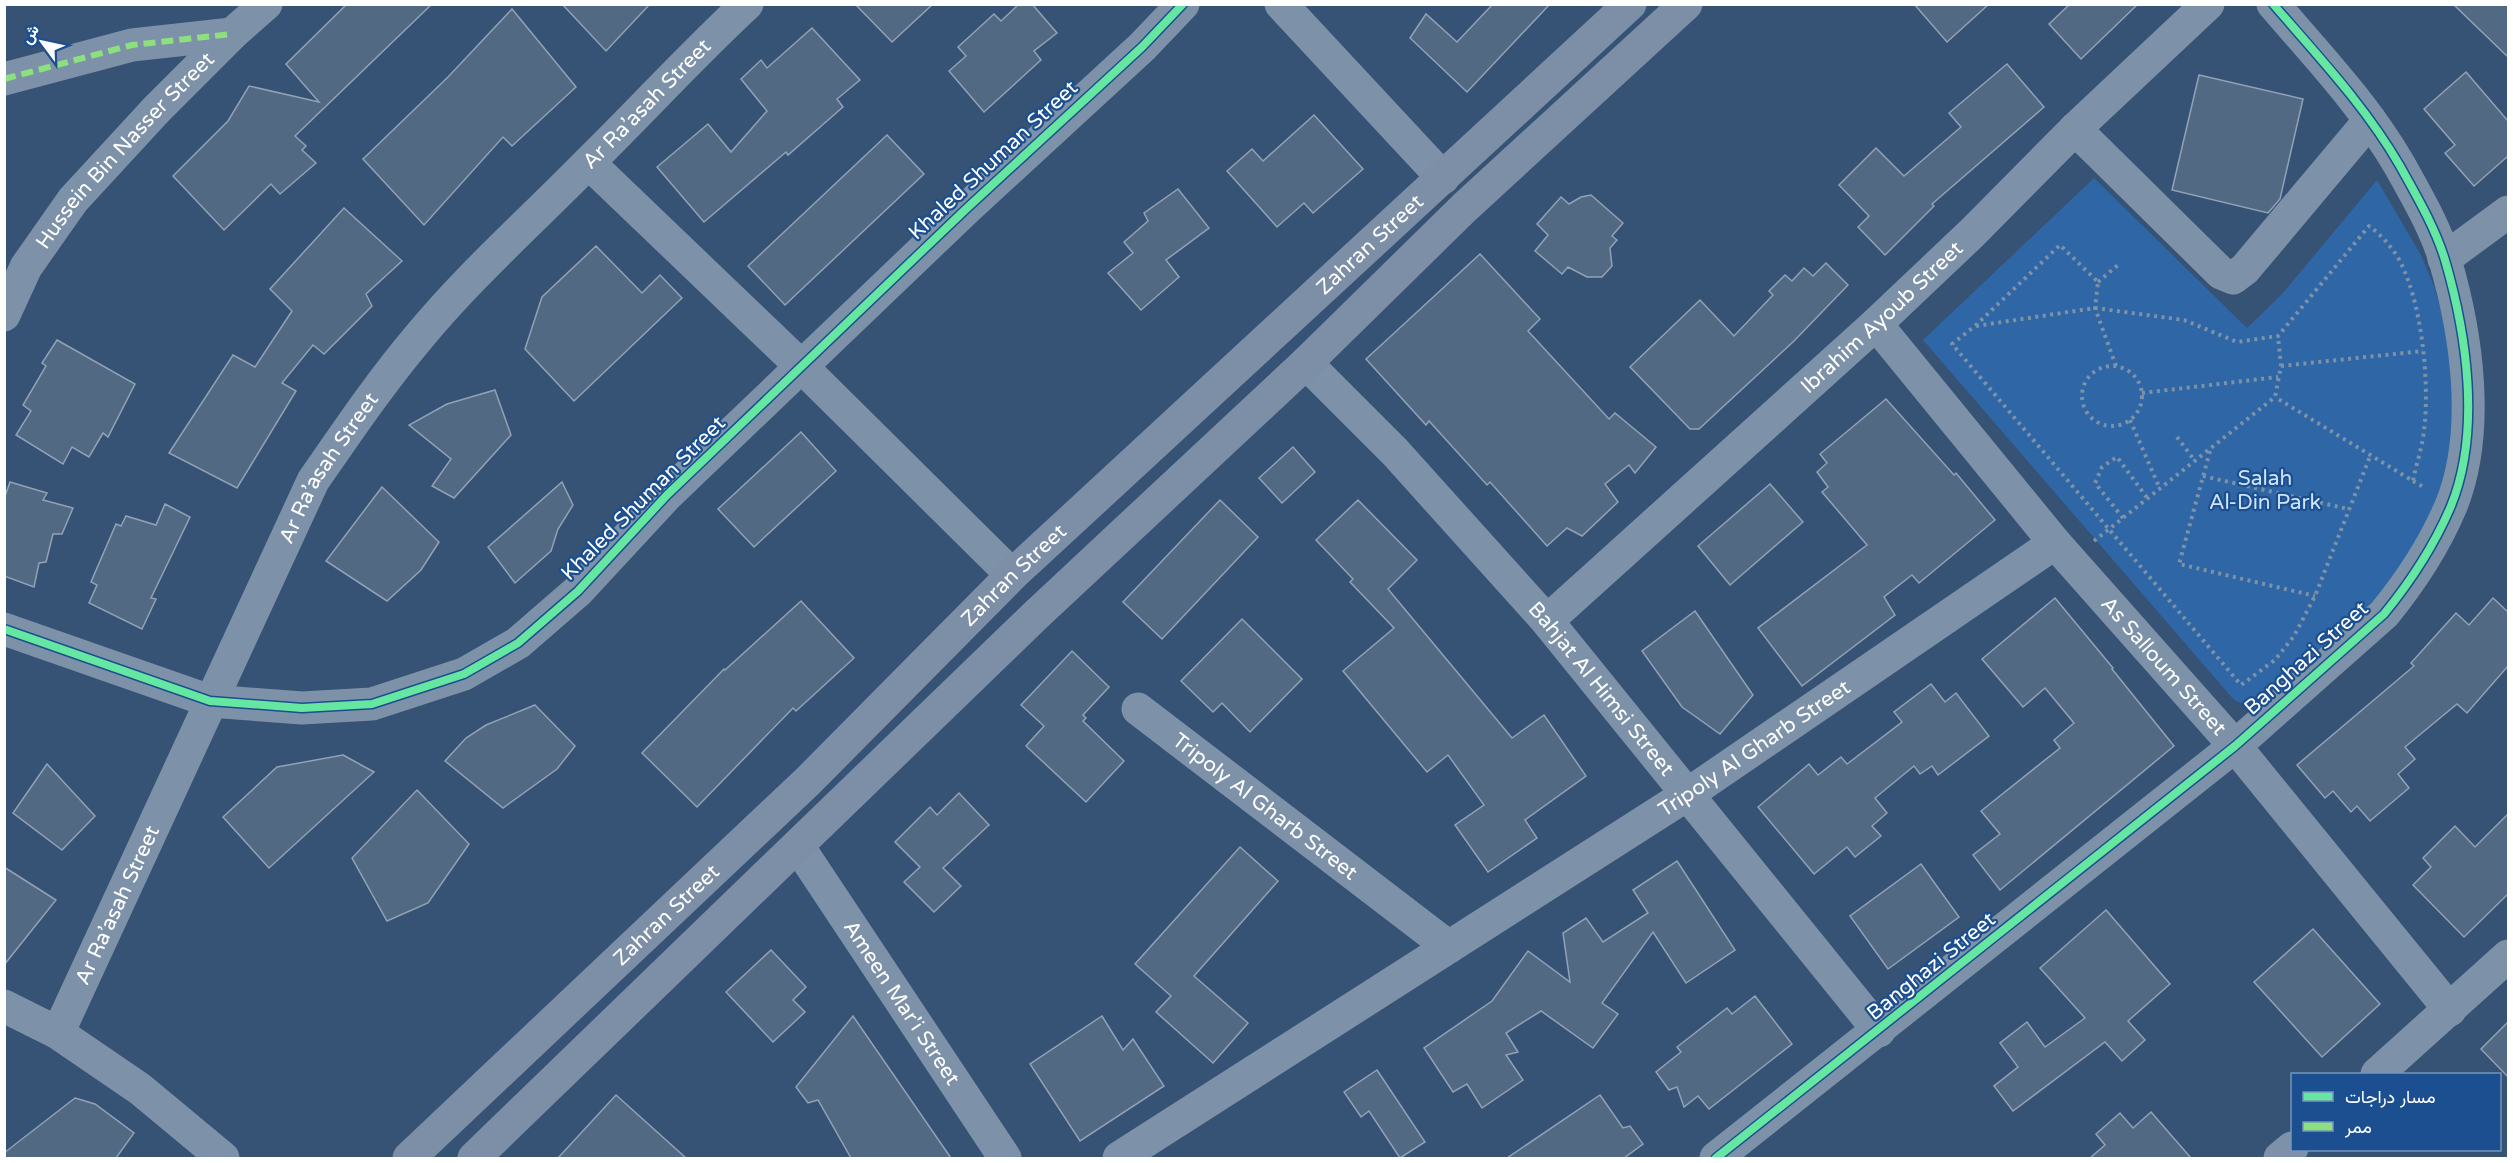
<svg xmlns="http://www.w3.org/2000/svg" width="2513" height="1163" font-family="'Varela Round',Vazirmatn,sans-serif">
  <rect width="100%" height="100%" fill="#365274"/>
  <path fill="#2f66a5" d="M2094,178L2247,328L2282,294L2377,180L2421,255L2434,286L2448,336L2453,412L2451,460L2440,511L2385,601L2263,703L2249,706L2234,700L1923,340Z"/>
  <g fill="#526984" stroke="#92a2b6" stroke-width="1.5">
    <path d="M347,4H432L295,136L306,146L302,150L316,163L280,194L271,184L224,230L173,176L228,121L249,86L319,102L286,64Z"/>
    <path d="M562,4H650L606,51Z"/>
    <path d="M855,4H933L892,42Z"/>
    <path d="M1019,4H1032L1057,33L1034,51L1041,60L984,112L949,71L966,56L958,47L994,14L1001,21Z"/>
    <path d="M1493,4H1550L1467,92L1410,38L1426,14L1457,42Z"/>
    <path d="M1914,4H1989L1947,42Z"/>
    <path d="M2070,4H2138L2081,59L2049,24Z"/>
    <path d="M2453,4H2508V57Z"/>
    <path d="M512,9L576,87L512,146L503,137L424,225L363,159L448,77Z"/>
    <path d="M812,28L860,80L837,99L843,107L788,155L786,152L704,222L657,167L708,124L731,152L767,111L741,79L761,60L767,68Z"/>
    <path d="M2007,64L2044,107L1932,204L1934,206L1885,255L1858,227L1869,216L1839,185L1876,148L1904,176L1961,127L1949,113Z"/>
    <path d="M2466,72L2508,121V156L2474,186L2445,153L2455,145L2424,109Z"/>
    <path d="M2199,75L2303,99L2280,199L2268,213L2172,190Z"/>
    <path d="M1314,115L1363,169L1313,213L1304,203L1277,227L1227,171L1252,149L1263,161Z"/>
    <path d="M887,135L924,174L785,305L748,266Z"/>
    <path d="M1178,189L1209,228L1166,260L1179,277L1141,310L1108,273L1133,253L1124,242L1148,221L1144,213Z"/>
    <path d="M1591,195L1623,223L1612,236L1617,240L1610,248L1612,266L1602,277H1587L1568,267L1562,274L1535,251L1548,235L1537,224L1561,197L1569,204L1581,197Z"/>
    <path d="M344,208L402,261L366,294L372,306L324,354L313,345L282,383L296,391L237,488L169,453L233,355L255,367L292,311L270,289Z"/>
    <path d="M596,246L642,293L660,275L682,298L574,401L525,349L542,297Z"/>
    <path d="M1480,254L1540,319L1528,331L1609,419L1615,413L1656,447L1635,473L1629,465L1605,484L1618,502L1582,536L1567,528L1547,546L1490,482L1487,485L1429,421L1426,425L1366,359Z"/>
    <path d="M1826,263L1848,285L1794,341L1699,429H1690L1630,367L1700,300L1734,336L1773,295L1769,291L1785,275L1792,281L1804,268L1813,276Z"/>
    <path d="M57,340L135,384L108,437L103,433L89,457L72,447L63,464L16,435L31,411L23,405L46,366L42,363Z"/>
    <path d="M495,390L511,435L454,498L432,486L451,459L409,425L447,404Z"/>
    <path d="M1886,399L1954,475L1956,473L1995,520L1919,583L1912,575L1884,597L1895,615L1802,686L1758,628L1867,545L1822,492L1828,487L1817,472L1827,463L1820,454Z"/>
    <path d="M801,432L836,471L754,547L718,509Z"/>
    <path d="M1293,447L1315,472L1282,503L1259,478Z"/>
    <path d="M10,482L47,493L43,500L73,508L62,534H53L46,562L39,563L34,587L4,576V499Z"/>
    <path d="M562,482L573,505L558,529L551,551L515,583L488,547Z"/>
    <path d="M1770,484L1803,522L1730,585L1698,546Z"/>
    <path d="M382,487L439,542L421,570L387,601L326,561Z"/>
    <path d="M1220,500L1258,537L1162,639L1123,602Z"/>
    <path d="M1358,500L1417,560L1388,589L1512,738L1544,715L1586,776L1525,820L1537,838L1488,872L1455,825L1484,805L1448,755L1427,772L1343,671L1394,628L1350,582L1353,579L1316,540Z"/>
    <path d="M165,504L190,517L151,598L156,599L142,629L89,603L97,585L91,582L116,524L121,526L126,516L156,525Z"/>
    <path d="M2055,598L2113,668L2112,669L2174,746L2000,890L1973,855L2000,834L1981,811L2060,748L2054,740L2074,723L2045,688L2023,707L1982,659Z"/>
    <path d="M2493,598L2508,612V666L2467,713L2457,704L2405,747L2415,759L2398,774L2409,788L2370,821L2357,806L2351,812L2333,791L2325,798L2297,765L2414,666L2411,663L2456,613L2469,625Z"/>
    <path d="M801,601L854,658L796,711L793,708L697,807L642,753L724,669L725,670Z"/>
    <path d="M1695,611L1753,695L1720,734L1682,707L1642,651Z"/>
    <path d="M1242,619L1302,679L1250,732L1222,703L1213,712L1181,681Z"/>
    <path d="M1072,651L1109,687L1083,715L1086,718L1083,721L1124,761L1086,802L1026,746L1044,726L1021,705Z"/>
    <path d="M1931,684L1945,702L1956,693L1989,736L1938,775L1932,766L1920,774L1914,766L1875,798L1887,813L1872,826L1881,836L1855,857L1847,847L1814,874L1758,807L1809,764L1818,775L1841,757L1847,764L1902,722L1894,712Z"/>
    <path d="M535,705L575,746L557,769L503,808L445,761L466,738L486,725Z"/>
    <path d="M343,755L374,772L269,868L223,817L277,767Z"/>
    <path d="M47,764L95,816L62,850L13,813Z"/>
    <path d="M417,790L469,844L428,903L387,921L352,858Z"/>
    <path d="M959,793L989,825L943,868L961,886L934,912L904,882L920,867L895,842L930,807L937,815Z"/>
    <path d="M2508,814V894L2464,937L2413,885L2431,867L2423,858L2455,826L2475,847Z"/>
    <path d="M1240,847L1278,881L1194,976L1248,1023L1213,1063L1156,1012L1171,996L1135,964Z"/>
    <path d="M1677,861L1735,950L1686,983L1653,932L1602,1003L1618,1014L1593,1048L1541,1011L1506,1033L1518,1052L1506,1055L1523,1080L1482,1108L1467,1084L1453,1092L1424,1048L1492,1001L1528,951L1570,982L1563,933L1586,918L1603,942L1648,913L1633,890Z"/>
    <path d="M1921,864L1959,917L1888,969L1850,916Z"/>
    <path d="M4,867L56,900L4,965Z"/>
    <path d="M2106,910L2170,984L2128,1021L2145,1040L2122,1061L2105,1042L2013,1111L1994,1086L2018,1067L2000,1043L2027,1022L2045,1047L2085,1018L2040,968Z"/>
    <path d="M2313,929L2380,1004L2322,1057L2254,982Z"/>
    <path d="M771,950L806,987L793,1000L805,1012L773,1042L726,992Z"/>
    <path d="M1755,996L1792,1044L1709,1109L1698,1096L1684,1107L1677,1087L1669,1090L1656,1072L1681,1052L1677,1047L1727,1008L1732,1014Z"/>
    <path d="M853,1016L951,1158H851L818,1100L808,1103L796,1087Z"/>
    <path d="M1102,1016L1123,1050L1133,1039L1164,1086L1080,1141L1030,1064Z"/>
    <path d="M2508,1022V1077L2481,1049Z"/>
    <path d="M1377,1070L1425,1142L1400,1158L1369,1111L1361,1117L1344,1092Z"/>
    <path d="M616,1095L686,1158H558Z"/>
    <path d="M1600,1095L1623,1128L1630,1126L1643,1144L1624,1158H1507Z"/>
    <path d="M75,1098L95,1104L134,1133L116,1158H4V1153Z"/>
    <path d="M2151,1112L2191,1158H2090L2105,1145L2096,1134L2120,1113L2133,1128Z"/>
  </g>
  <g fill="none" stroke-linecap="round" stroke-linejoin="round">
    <g stroke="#7d92a8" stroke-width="4" stroke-dasharray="3 4.5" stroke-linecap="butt">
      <path d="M2098,282L2118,265"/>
      <path d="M1976,326L2095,308L2184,320L2237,342L2278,336L2369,226C2380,234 2389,244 2397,256C2422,298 2430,383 2424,431C2422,448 2416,465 2413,481L2275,397"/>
      <circle cx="2112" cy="396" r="30"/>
      <path d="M2116,366L2095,308L2098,282L2060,245L1975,326L1952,344L2241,685L2275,660L2294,636L2315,596L2371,454"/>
      <path d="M2281,366L2423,351"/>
      <path d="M2142,393L2278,377"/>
      <path d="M2130,420L2160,489"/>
      <path d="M2177,437L2195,461"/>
      <path d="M2210,451L2179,564L2315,596"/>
      <path d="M2203,476L2348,509"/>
      <path d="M2413,481L2425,488"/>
      <path d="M2123,518L2095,483L2102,467L2117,457L2148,499"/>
      <path d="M2094,541L2275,397L2281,366L2278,336"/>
    </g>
    <g stroke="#7d92a8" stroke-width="33">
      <path d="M1281,4L1443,178"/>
      <path d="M4,79L132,45L232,34"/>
      <path d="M2075,129L2221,273L2233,278L2245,269L2370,120"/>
      <path d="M589,163L801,366L1012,575"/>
      <path d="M2444,259L2508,212"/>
      <path id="s1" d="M4,315L26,267L73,200L156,110L232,34L266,4"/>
      <path id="s2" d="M1876,324L2055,543L2235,746L2450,1010"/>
      <path id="s3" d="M1306,363L1395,452L1547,621L1879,1031"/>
      <path id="s4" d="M1547,621L1876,324L1972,233L2075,129L2208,4"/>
      <path d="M4,629L210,701L302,708L372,704L464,674L518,643L578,591L667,495L966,209L1142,47L1183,4"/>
      <path id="s5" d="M1138,709L1449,947"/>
      <path id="s6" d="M798,846L1005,1158"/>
      <path d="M4,1006L58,1033L140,1089L223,1158"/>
      <path id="s7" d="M58,1033L313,481C347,432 380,383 418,338C469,276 530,222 586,165C640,112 691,56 747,4"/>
      <path d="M2377,1074L2508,956"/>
      <path id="s8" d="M1119,1158L1688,794L2055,543"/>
      <path d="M1716,1158L2235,746L2384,614C2411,581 2434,546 2451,506C2481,432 2467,335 2445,260C2435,227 2416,195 2400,166C2366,107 2318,56 2273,4"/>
      <path d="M2280,1158L2292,1148"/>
    </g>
    <g stroke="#7d8ea7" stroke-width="33">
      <path id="s9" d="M409,1158L808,781L1012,575L1630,4"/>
      <path d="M474,1158L1036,615L1306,363L1464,208L1686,4"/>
    </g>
    <path stroke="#8de07e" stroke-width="6" stroke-dasharray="12 6" stroke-linecap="butt" d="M4,79L132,45L232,34"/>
    <g stroke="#1b4f8f" stroke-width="11">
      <g id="cycleway">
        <path d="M4,629L210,701L302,708L372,704L464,674L518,643L578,591L667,495L966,209L1142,47L1183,4"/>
        <path d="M1716,1158L2235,746L2384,614C2411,581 2434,546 2451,506C2481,432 2467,335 2445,260C2435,227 2416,195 2400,166C2366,107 2318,56 2273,4"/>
      </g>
    </g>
    <use href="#cycleway" stroke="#66e7a1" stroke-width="8"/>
  </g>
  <g text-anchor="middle" stroke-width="4.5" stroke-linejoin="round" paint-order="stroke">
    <g font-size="21" fill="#fff" stroke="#1b4f8f">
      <text dy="7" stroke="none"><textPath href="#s7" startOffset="1113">Ar Ra’asah Street</textPath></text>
      <text dy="7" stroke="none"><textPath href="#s1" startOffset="206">Hussein Bin Nasser Street</textPath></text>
      <text transform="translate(993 160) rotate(-43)" y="7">Khaled Shuman Street</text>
      <text dy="7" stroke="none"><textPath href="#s9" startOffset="1326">Zahran Street</textPath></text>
      <text dy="7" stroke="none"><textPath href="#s4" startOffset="452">Ibrahim Ayoub Street</textPath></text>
      <text dy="7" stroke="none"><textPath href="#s7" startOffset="627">Ar Ra’asah Street</textPath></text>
      <text transform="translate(643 498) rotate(-45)" y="7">Khaled Shuman Street</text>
      <text dy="7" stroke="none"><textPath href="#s9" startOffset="840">Zahran Street</textPath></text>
      <text transform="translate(2306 658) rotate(-42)" y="7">Banghazi Street</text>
      <text dy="7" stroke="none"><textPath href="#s2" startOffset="447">As Salloum Street</textPath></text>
      <text dy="7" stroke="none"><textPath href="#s3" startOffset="440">Bahjat Al Himsi Street</textPath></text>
      <text dy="7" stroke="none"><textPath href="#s8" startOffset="756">Tripoly Al Gharb Street</textPath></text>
      <text dy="7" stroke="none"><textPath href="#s5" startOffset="160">Tripoly Al Gharb Street</textPath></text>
      <text dy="7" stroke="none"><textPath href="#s7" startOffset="141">Ar Ra’asah Street</textPath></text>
      <text dy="7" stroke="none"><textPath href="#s9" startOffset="354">Zahran Street</textPath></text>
      <text transform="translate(1931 966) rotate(-39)" y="7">Banghazi Street</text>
      <text dy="7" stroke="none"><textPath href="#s6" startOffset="188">Ameen Mar'i Street</textPath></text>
    </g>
    <g font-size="21" fill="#cfe3fa" stroke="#1b4f8f">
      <text x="2265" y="485">Salah<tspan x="2265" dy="24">Al-Din Park</tspan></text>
    </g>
  </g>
  <rect width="2513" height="1163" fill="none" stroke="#ffffff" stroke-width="12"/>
  <rect x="2291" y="1073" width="210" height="78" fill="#1b4f8f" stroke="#7695bc" stroke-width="1.5"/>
  <rect x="2303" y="1092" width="30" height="9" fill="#66e7a1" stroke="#7695bc" stroke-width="1.5"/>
  <text x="2345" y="1103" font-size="18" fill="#ffffff">مسار دراجات</text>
  <rect x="2303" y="1122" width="30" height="9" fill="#8de07e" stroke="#7695bc" stroke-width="1.5"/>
  <text x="2345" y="1133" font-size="18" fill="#ffffff">ممر</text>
  <g transform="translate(42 42) rotate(303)" stroke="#1b4f8f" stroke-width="4.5" paint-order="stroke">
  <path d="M0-4.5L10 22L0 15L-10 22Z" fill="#ffffff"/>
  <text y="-9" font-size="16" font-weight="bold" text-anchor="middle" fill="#ffffff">ش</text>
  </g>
</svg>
